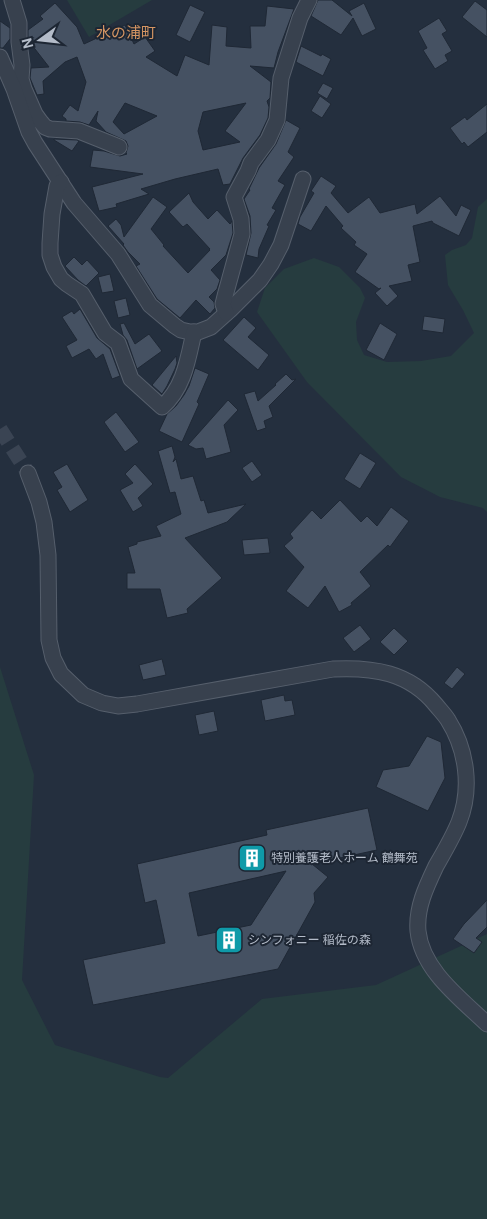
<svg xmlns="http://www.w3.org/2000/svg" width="487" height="1219" font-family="'DM Sans','Noto Sans JP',sans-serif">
  <rect width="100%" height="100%" fill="#242f3e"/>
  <g fill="#263c3f">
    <path d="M67,0H152L89,37Z"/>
    <path d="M487,199V512L483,508L440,497L401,477L307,382L257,312L265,288L284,269L314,258L339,267L360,288L365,298L356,322L357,340L364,355L387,362L421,361L451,356L474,333L463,310L448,285L445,255L452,250L466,245L472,238L478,207Z"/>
    <path d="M0,667L34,775L22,980L55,1045L160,1077L168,1078L262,999L376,985L487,934V1219H0Z"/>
  </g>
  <g fill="#455162" stroke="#1f2835" fill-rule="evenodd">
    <path d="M318,0H332L352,16L349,11L364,3L376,29L362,36L353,18L341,35L311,16Z"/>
    <path d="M475,1L487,10V37L462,17Z"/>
    <path d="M55,3L77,27L84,44L125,25L134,44L145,37L155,51L146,57L177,76L185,55L209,65L212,25L227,27L226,46L251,48L250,26H265L267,6L294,9L278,52L274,68L250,66L271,82L270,98L267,101L269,107L268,118L260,135L243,158L230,184L223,185L218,169L175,179L141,189L149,194L116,204L117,207L99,211L92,187L143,174L90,167L93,150L104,151L120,156L127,154L126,153L128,146L126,141L106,132L96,121L98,111L89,125L80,122L66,121V119L62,116L70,105L78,111L86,82L77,57L65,62L43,81L44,94L37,95L30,78L31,68L49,67L28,40V30L43,19L40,16ZM125,103L157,116L124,134L113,122ZM246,103L225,131L240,142L203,150L198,131L203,112Z"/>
    <path d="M190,5L205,12L190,42L176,35Z"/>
    <path d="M439,18L447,31L442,34L452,51L445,55L448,61L435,69L423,50L427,48L418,31Z"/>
    <path d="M0,21L10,28V39L3,48H0Z"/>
    <path d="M301,46L321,56L322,54L331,59L323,76L296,62Z"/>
    <path d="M323,83L333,88L327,99L317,93Z"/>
    <path d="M320,96L331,104L322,118L311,111Z"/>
    <path d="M487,104V132L468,147L464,142L462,144L450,128L465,117L467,120Z"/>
    <path d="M286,120L300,128L288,152L294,157L278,181L285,185L272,208L276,210L267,225L269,226L259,249L258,258L246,255L251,233L250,216L244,199L250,190L249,189L259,168L276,144Z"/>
    <path d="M54,139L77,140L79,141L72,151L54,140Z"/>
    <path d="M321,176L336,186L331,193L348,213L369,197L380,213L415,204L417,214L440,196L456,216L461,205L471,210L459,236L433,223L432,221L413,226L420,262L408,265L412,281L389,286L398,296L387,306L375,293L381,288L379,289L355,272L367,254L354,245L356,242L341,228L343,226L326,206L311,231L298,224L300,217L314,193L311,191Z"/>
    <path d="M189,193L193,202L208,219L217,210L230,224L232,221L233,233L226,255L211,270L220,280L217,289L209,297L214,302L215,308L210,314L196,300L180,318L157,299L136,266L140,264L128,252L123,245L124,244L108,226L116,219L121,225L124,237L153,197L167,207L151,229L164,245L163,246L188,273L210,250L209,249H210L187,224L183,227L169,212Z"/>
    <path d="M74,257L82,265L87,260L99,273L86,286L78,280L65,266Z"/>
    <path d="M110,274L114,291L102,293L98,277Z"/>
    <path d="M126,298L130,315L118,318L114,301Z"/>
    <path d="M80,309L97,338L110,349L120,376L112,379L103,354L96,359L89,349L72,358L66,346L77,340L62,317L72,311L74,314Z"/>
    <path d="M424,316L445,319L443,333L422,330Z"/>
    <path d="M244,317L256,328L248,337L269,355L258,370L223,340Z"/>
    <path d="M124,323L135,344L149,334L162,351L137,369L127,340L123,335L120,324Z"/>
    <path d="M380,323L397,334L384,360L366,350Z"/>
    <path d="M176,356L177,363L175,369L167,386L162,394L152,385Z"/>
    <path d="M195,368L209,374L197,402L199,404L182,442L159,431L167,414L176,406L184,395L189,386Z"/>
    <path d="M286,374L292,380L296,379L269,406L273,417L264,421L266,428L257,431L244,394L255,391L258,401L276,385L275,384Z"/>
    <path d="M228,400L238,410L224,425L231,452L206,459L203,448L196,449L188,445Z"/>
    <path d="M116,412L139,442L125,452L104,422Z"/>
    <path d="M172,446L175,457L173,462L176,459L181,479L193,476L201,501L204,500L208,513L246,504L227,522L185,538L222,578L187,609L188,613L167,618L160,589H127V573H135L128,547L137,544V542L161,536L156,526L181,514L175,492L170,493L158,451Z"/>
    <path d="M360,453L376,463L360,489L344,479Z"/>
    <path d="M252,461L262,475L252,482L242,468Z"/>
    <path d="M67,464L88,500L70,512L57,490L62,487L53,472Z"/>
    <path d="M135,464L153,484L138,498L143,506L133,512L120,490L133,483L125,474Z"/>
    <path d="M340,500L361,522L367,516L377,526L391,507L409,521L390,547L388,545L360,572L371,586L351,603L352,605L339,612L325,586L308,608L286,591L304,567L284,546L293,538L290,534L312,510L321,519Z"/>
    <path d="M268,538L270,553L244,555L242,540Z"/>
    <path d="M360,625L371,639L354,652L343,638Z"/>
    <path d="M394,628L408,641L394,655L380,642Z"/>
    <path d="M162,659L166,675L143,680L139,665Z"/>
    <path d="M457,667L465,674L452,689L444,683Z"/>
    <path d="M284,695L285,701L292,700L295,715L265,721L261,700Z"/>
    <path d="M214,711L218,731L199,735L195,715Z"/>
    <path d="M427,736L441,742L445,778L428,811L376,787L383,770L409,766Z"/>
    <path d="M368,808L377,850L312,864L328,877L314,893L315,902L278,969L93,1005L83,960L165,943L156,900L145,903L137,864L267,835L266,830ZM286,871L251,925L198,936L189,893Z"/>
    <path d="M487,900V927L476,938L482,942L474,953L453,939L464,924Z"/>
  </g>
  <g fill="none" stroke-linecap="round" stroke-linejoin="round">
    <path stroke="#3a4453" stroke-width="15" stroke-dasharray="15 8" stroke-linecap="butt" d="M0,429L28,473"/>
    <g stroke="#565f6c" stroke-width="17">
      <g id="minor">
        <path d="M12,0L19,23V42L22,65L21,79L24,89L35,114L40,121L45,127L50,129L79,131L119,147"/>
        <path d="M0,57L14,89L29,132L35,143L74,203L118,254L150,305L175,326L181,330L190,332H198L211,327L230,310L260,280L271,264L281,245L303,179"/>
        <path d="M61,182L57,186L52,214L50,243V255L54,267L61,279L67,284L82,294L105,333L118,343L131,379L162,407C184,388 188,359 194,332"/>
        <path d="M226,313L223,304L225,296L242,234L241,219L234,197L248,171L251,163L268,140L277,120L281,78L300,18L309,0"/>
        <path d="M28,473L39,502L44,522L48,555L49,640L53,658L61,674L83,695L102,703L118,706L137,704L333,669C373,667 409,672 436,705C440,710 445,715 448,720C467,750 472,789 459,822C453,837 444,852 436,866C426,887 416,908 418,931C422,970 460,998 487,1024"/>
      </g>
    </g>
    <use href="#minor" stroke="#38414e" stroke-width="15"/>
  </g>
  <defs>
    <g id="building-square" transform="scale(1.4375)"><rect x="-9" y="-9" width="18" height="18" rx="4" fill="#0f9aa8" stroke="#1d2633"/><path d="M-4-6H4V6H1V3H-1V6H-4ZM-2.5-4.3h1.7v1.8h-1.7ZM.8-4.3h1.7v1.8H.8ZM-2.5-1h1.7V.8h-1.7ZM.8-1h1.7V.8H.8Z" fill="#fff"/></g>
  </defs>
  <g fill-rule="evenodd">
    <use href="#building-square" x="252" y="858"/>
    <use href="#building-square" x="229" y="940"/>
  </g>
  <g text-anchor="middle" stroke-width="4" stroke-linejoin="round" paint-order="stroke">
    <g font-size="12" fill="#b4bcc9" stroke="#1d2633" text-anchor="start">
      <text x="271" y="862">特別養護老人ホーム 鶴舞苑</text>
      <text x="248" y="944">シンフォニー 稲佐の森</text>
    </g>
    <g font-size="15" fill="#d59563" stroke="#1d2633">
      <text x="126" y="38">水の浦町</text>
    </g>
  </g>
  <g transform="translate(40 40) rotate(255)" stroke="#1d2633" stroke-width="4" paint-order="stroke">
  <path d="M0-4L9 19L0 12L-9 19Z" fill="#b4bcc9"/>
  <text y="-8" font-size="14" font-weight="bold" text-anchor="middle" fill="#b4bcc9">N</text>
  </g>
</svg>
